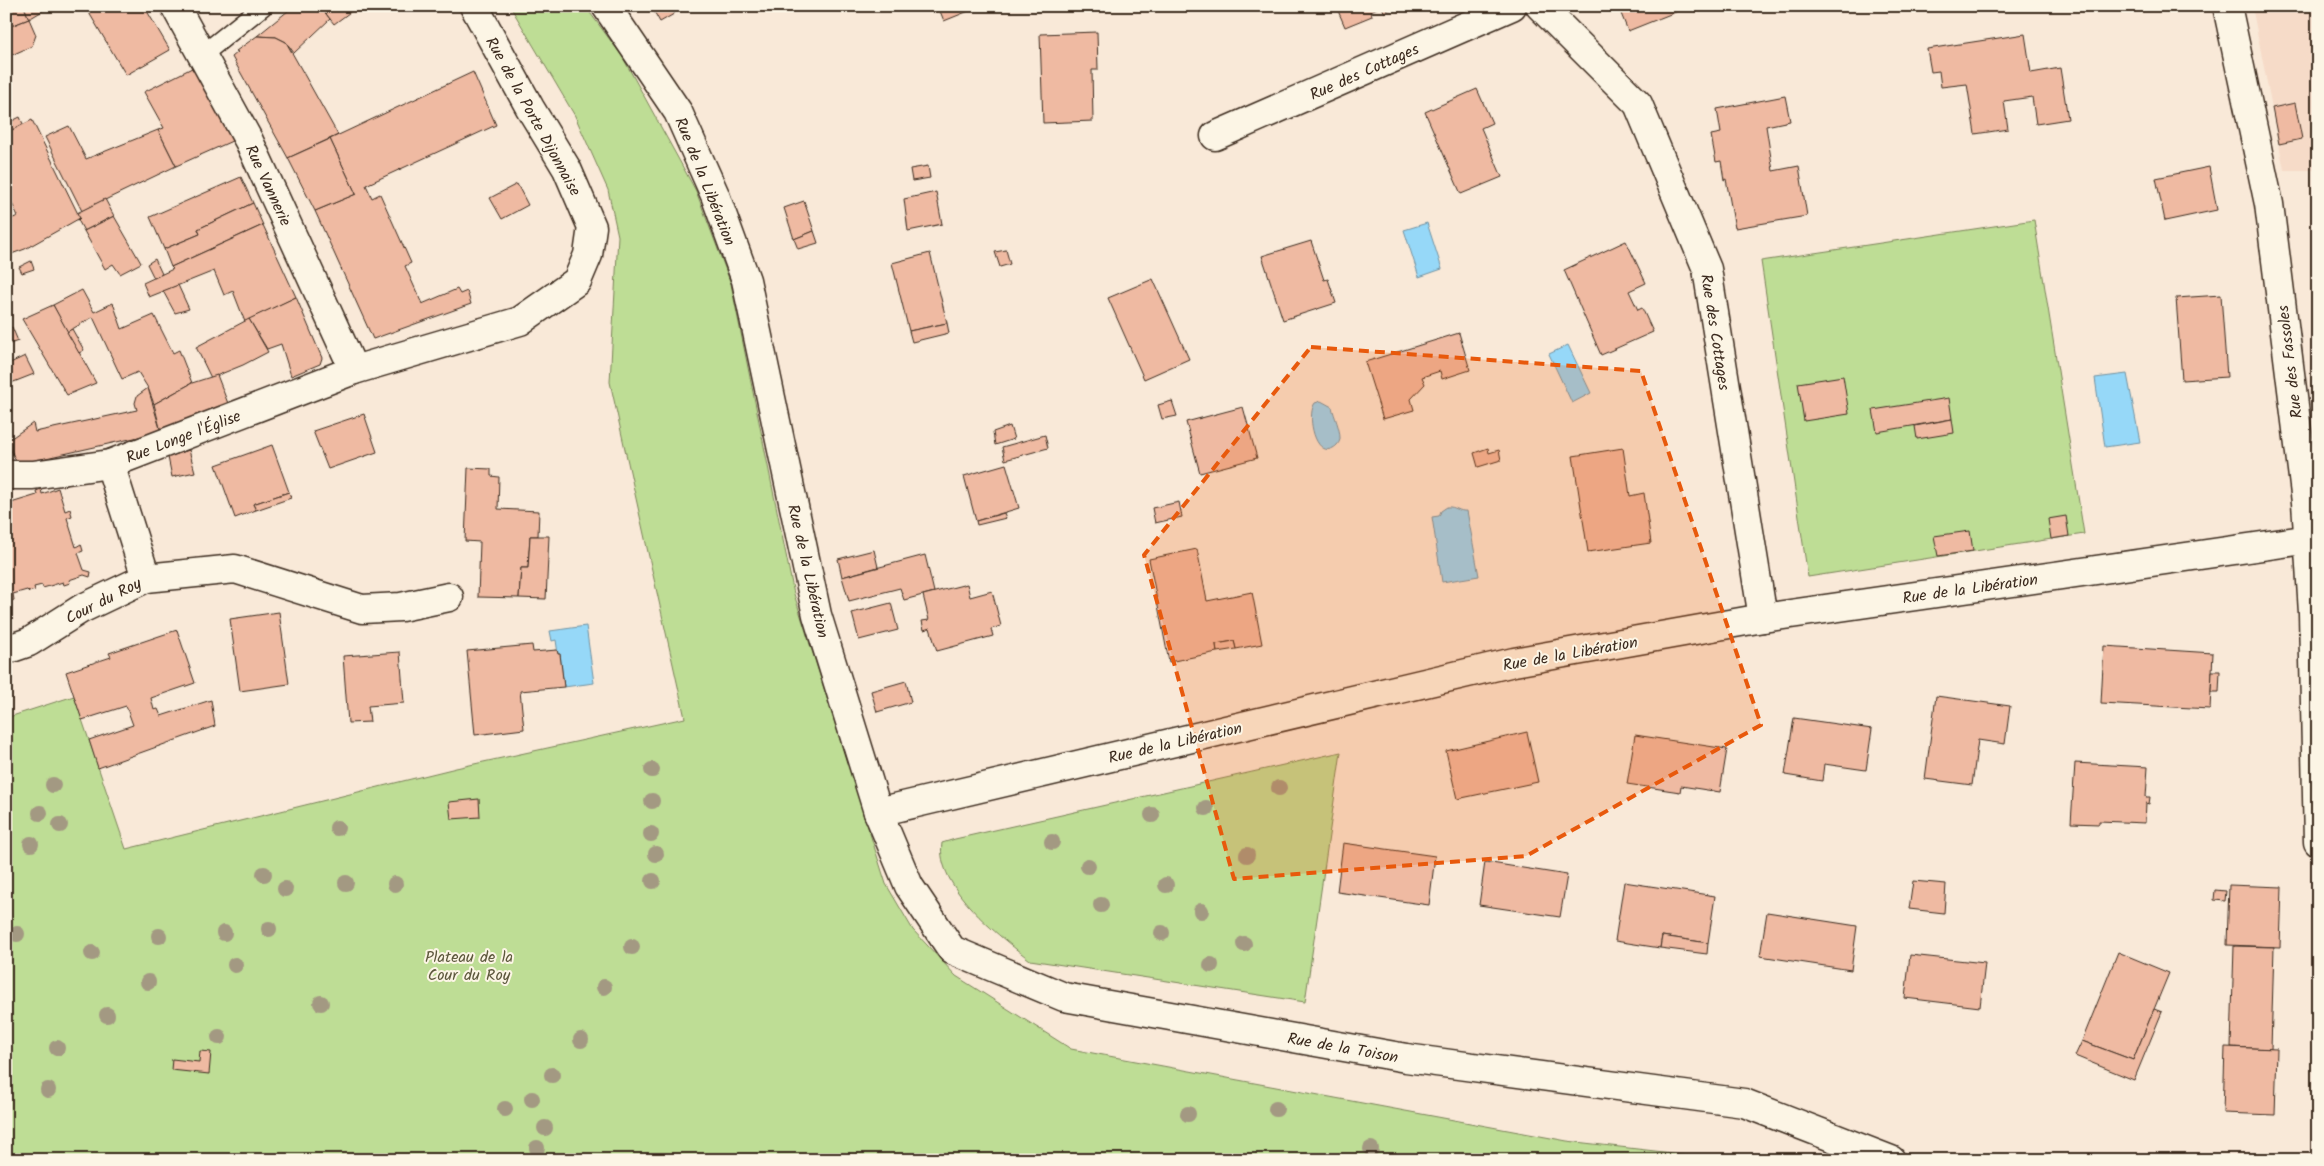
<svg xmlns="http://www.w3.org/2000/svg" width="2324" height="1166" font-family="Kalam,sans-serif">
  <rect width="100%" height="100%" fill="#f9e9d8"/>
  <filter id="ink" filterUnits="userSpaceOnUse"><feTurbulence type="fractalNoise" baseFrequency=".02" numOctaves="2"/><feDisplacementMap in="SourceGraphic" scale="10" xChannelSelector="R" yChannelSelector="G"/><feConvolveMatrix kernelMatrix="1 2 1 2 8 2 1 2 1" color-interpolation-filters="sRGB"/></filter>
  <g filter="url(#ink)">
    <path fill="#f6dbc8" d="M2252,6H2318V170H2284Z"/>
    <g fill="#bedd95" stroke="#7c845a">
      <path d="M510,6H585L622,56L696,191L731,284L794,594L886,884L913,930L956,976L1071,1049L1567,1141L1734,1160H6V718L74,696L126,849L456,768L685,718L610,382L618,236L608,190L575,116Z"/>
      <path d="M2034,220L2084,534L1808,577L1761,261Z"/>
      <path d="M1341,752L1305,1002L1030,960C999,936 935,887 942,843L955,839Z"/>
    </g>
    <g fill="#96d8f8" stroke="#7292a1">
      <path d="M1427,223L1442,269L1419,277L1404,230Z"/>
      <path d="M1568,345L1591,393L1572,403L1549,354Z"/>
      <path d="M2127,374L2140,442L2105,447L2095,378Z"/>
      <path d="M1321,401L1332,407C1334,416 1340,428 1340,438C1340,442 1337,446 1333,448C1315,458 1306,415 1315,403Z"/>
      <path d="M1447,507C1455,506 1459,512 1467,511L1479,576L1442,582L1432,517L1439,516L1441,511Z"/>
      <path d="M586,626L594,683L564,687L560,654H558L556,640L552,641L550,631Z"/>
    </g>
    <g fill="#efbaa2" stroke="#3b2a1e">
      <path d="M6,6H24L29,19L6,28Z"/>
      <path d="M24,6H51L29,19Z"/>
      <path d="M85,6H144L170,50L126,75Z"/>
      <path d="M294,6H320L330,19L294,53L286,42L276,37L257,36Z"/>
      <path d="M320,6H357V7L334,24Z"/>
      <path d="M651,6H677L674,14L660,22Z"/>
      <path d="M938,6H981L944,21Z"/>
      <path d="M1336,6H1381L1371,11L1372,16L1345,27Z"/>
      <path d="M1382,6H1397L1384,12Z"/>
      <path d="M1618,6H1687L1688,7L1628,31Z"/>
      <path d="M29,19L36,35L32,46L14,54L6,51V28Z"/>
      <path d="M1097,32L1098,70H1092L1093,121L1043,123L1040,34Z"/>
      <path d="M2025,34L2031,73L2060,68L2068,119L2036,124L2032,97L2004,101L2008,129L1975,134L1967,84L1941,87L1939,71L1931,72L1927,49Z"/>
      <path d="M257,36L276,37L286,42L338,135L288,158L232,57L238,52L236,51Z"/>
      <path d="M192,68L215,103L232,141L176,166L158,130L164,128L144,92Z"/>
      <path d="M473,72L496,125L366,185L372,198L380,194L411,263L405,266L422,304L457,289L460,294L467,291L471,304L373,339L315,211L356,194L330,139Z"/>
      <path d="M1477,89L1492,123L1481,128L1502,177L1461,194L1425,112Z"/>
      <path d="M1785,96L1790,121L1766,126L1773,171L1799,166L1807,216L1735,228L1726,179L1724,180L1721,161L1716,162L1711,135L1721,133L1717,109Z"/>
      <path d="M2295,103L2302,139L2279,144L2272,108Z"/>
      <path d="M20,117L23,124L6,133V124Z"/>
      <path d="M32,120L80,218L25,249L6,256V221L18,216L6,191V133Z"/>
      <path d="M69,126L86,159L158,130L176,166L82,211L45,137Z"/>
      <path d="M330,139L356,194L315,211L288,158Z"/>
      <path d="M928,166L930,178L912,181L910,169Z"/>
      <path d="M2209,167L2217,210L2165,221L2156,178Z"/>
      <path d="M241,177L253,203L198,229L200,234L164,249L150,217Z"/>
      <path d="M517,184L528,205L502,219L490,198Z"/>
      <path d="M936,192L942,224L908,231L904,199Z"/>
      <path d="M105,199L114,216L84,231L78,220L80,218L77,213Z"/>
      <path d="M804,201L814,231L794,239L784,208Z"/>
      <path d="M253,203L263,225L171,267L164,249L200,234L198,229Z"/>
      <path d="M114,216L141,263L120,274L113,264L105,269L84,231Z"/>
      <path d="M263,225L296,297L245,322L233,291L224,295L214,271L149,297L143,283L173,269L171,267Z"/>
      <path d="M814,231L818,243L798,249L794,239Z"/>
      <path d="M1311,241L1324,280L1328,279L1336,303L1283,320L1262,256Z"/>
      <path d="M1626,241L1646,283L1629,291L1638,310L1642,308L1653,332L1601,355L1564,270Z"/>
      <path d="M1006,250L1010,264L1000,267L995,252Z"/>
      <path d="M930,253L947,323L909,331L892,263Z"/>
      <path d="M155,259L162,274L154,278L147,264Z"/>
      <path d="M31,261L34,269L22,273L19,267Z"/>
      <path d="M1153,279L1189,359L1144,379L1108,298Z"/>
      <path d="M178,285L189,309L175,313L163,291Z"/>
      <path d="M82,290L94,312L113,303L122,329L154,315L173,353L179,350L192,383L154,404L148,388L138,372L122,379L93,317L67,332L53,305Z"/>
      <path d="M2221,295L2227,377L2182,380L2176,298Z"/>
      <path d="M296,297L322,358L320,364L291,376L281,344L267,349L249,319Z"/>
      <path d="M53,305L96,383L67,395L22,319Z"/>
      <path d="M249,319L268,352L243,365L211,378L196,347Z"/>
      <path d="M947,323L949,333L912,342L909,331Z"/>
      <path d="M12,327L18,341L7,345L6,330Z"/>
      <path d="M72,329L84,350L79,353L67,332Z"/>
      <path d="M1459,333L1470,370L1442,379L1440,371L1422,377L1425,384L1411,399L1414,410L1383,419L1365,362Z"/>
      <path d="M25,356L34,374L6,385V365Z"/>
      <path d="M217,375L229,406L161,432L154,404L192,383Z"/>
      <path d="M1843,376L1849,414L1804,421L1798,383Z"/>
      <path d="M148,388L161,432L24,463L18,462L14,457L7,441L33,423L35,432L137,410L135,403L137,396Z"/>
      <path d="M1949,398L1952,419L1877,432L1873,410Z"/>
      <path d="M1172,401L1177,416L1162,419L1158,405Z"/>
      <path d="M1243,407L1257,458L1200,473L1186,422Z"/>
      <path d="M364,414L377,452L328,469L313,431Z"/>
      <path d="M1952,419L1954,433L1917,439L1915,426Z"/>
      <path d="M1010,426L1014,439L995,445L993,432Z"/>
      <path d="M1045,435L1048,448L1005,460L1002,447Z"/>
      <path d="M272,445L289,492L253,504L256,510L235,518L216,465Z"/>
      <path d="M1488,448L1489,453L1499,450L1501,460L1478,467L1474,453Z"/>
      <path d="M1623,448L1630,496L1644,493L1651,543L1588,552L1573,456Z"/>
      <path d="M189,450L195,472L172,477L168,457Z"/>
      <path d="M1006,464L1019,508L976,521L964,476Z"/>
      <path d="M468,468L491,469V476L499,477L498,509L539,511L538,536H530L528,568H521L519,598L478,597L480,542L465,541Z"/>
      <path d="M58,488L65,511L70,509L72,516L67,518L76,547L81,544L83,551L78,553L84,570L91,572L90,577L84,575L69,580L70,583L64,585L63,582L43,588L42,585L34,587L35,590L29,592L27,590L13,594L14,600L9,602L6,596V508L12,506L11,503L37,495L36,491L41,489L42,494Z"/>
      <path d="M289,492L291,498L256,510L253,504Z"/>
      <path d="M1179,502L1182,517L1155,523L1152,508Z"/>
      <path d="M1004,513L1006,518L977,525L976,521Z"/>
      <path d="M2066,516L2069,536L2051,539L2048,519Z"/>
      <path d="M1970,531L1973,551L1938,556L1934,536Z"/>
      <path d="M530,536H549L546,599L519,598L521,568H528Z"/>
      <path d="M1197,549L1207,601L1252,592L1262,644L1236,649L1234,641L1216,644L1217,652L1169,662L1149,559Z"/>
      <path d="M874,550L878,567L842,577L838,559Z"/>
      <path d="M925,555L934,592L904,600L900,588L849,601L842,577Z"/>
      <path d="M967,584L970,597L992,591L1001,626L991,629L993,636L937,651L930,628L924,630L922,621L929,620L923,595Z"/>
      <path d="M891,603L898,630L859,640L852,613Z"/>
      <path d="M279,612L289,684L240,691L230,619Z"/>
      <path d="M177,630L195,683L151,698L154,710L158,709L161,716L211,700L215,726L98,768L89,740L133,725L126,706L82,720L66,672L111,657L109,653Z"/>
      <path d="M1234,641L1236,649L1217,652L1216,644Z"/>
      <path d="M532,645L533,652L557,650L558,654H560L564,687L520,691L524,729L475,735L467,651Z"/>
      <path d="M2104,646L2213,653L2210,709L2101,703Z"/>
      <path d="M400,652L404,703L368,706L370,722L348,723L343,656Z"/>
      <path d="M2212,671H2220L2219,692H2211Z"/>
      <path d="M906,681L911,702L877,712L871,691Z"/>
      <path d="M1936,696L2010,706L2005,744L1978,740L1972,785L1925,779Z"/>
      <path d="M1794,718L1872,729L1866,770L1824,764L1822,781L1785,775Z"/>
      <path d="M1527,732L1538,782L1457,799L1446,751Z"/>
      <path d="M1635,735L1727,749L1720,792L1681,786L1680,792L1627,784Z"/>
      <path d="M2075,763L2148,767L2146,797H2150L2149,804L2146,803L2145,823L2099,821V824L2071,823Z"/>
      <path d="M479,799L480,817L451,819L449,802Z"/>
      <path d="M1343,843L1435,856L1429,905L1337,892Z"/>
      <path d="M1485,862L1567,875L1560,917L1479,905Z"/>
      <path d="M1913,881L1946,884L1944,913L1909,909Z"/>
      <path d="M1624,882L1715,896L1708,943L1662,936L1660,948L1615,941Z"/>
      <path d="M2229,885L2282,887L2280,947L2227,945Z"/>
      <path d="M2215,890L2226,891L2225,901L2214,900Z"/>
      <path d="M1767,912L1857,926L1851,970L1760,956Z"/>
      <path d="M1662,936L1708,943L1707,954L1660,948Z"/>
      <path d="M2234,946L2274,947L2271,1049L2231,1047Z"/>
      <path d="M2118,952L2169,973L2133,1060L2082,1041Z"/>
      <path d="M1910,955L1985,963L1980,1007L1905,998Z"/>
      <path d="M2154,1009L2162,1012L2134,1080L2075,1056L2082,1041L2133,1060Z"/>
      <path d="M2225,1047L2277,1049L2275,1115L2223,1113Z"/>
      <path d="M200,1051L211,1052L209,1074L171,1070L172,1059L199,1062Z"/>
    </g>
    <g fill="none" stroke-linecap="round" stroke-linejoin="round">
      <g stroke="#3b2a1e" stroke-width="21">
        <path id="lane" d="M202,55L263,6"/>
      </g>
      <g stroke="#3b2a1e" stroke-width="31">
        <g id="street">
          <path d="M175,6L249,141L354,370"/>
          <path d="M606,6L678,112L715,195L746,280L817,615L878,812L909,886L952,950L1064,997L1406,1058L1744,1103L1891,1160"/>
          <path d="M1540,6L1638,104L1707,269L1763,618"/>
          <path d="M2227,6L2269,204L2306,502L2313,613L2318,842"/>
          <path d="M1215,136L1512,6"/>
          <path d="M6,475H33L110,464L354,370L520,321L577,281L588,255L592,227L567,169L530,108L474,6"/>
          <path d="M146,578L235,569L362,609L401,607L449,597"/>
          <path d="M6,650L29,642L81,609L146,578L110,464"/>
          <path d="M878,812L1514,662L1763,618L2318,538"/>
        </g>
      </g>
      <use href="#lane" stroke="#fcf5e5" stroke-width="18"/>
      <use href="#street" stroke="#fcf5e5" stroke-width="28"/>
    </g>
    <g fill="#a39982">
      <circle cx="652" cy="770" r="8"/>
      <circle cx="53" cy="785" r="8"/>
      <circle cx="1279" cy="788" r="8"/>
      <circle cx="652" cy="801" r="8"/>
      <circle cx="1206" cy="808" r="8"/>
      <circle cx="40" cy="813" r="8"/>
      <circle cx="1152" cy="815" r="8"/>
      <circle cx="60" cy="825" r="8"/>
      <circle cx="337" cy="828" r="8"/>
      <circle cx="651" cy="834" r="8"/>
      <circle cx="1052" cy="842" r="8"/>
      <circle cx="31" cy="844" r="8"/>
      <circle cx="656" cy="854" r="8"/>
      <circle cx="1247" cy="855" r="8"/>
      <circle cx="1088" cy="866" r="8"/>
      <circle cx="264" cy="874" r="8"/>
      <circle cx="653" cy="881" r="8"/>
      <circle cx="346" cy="883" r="8"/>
      <circle cx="395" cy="884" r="8"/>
      <circle cx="1166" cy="885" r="8"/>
      <circle cx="285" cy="889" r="8"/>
      <circle cx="1101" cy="905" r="8"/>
      <circle cx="1201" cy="911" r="8"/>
      <circle cx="269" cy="929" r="8"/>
      <circle cx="224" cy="933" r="8"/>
      <circle cx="1162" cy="933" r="8"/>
      <circle cx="17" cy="934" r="8"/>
      <circle cx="159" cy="936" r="8"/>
      <circle cx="1244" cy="944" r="8"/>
      <circle cx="632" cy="947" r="8"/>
      <circle cx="92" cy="953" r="8"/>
      <circle cx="235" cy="965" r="8"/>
      <circle cx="1211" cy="965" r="8"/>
      <circle cx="148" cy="982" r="8"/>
      <circle cx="604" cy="987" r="8"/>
      <circle cx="321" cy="1003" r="8"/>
      <circle cx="107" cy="1015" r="8"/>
      <circle cx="219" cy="1037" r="8"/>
      <circle cx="581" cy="1040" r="8"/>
      <circle cx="57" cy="1048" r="8"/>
      <circle cx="552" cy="1075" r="8"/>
      <circle cx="48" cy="1090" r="8"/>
      <circle cx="532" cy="1099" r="8"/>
      <circle cx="505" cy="1109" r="8"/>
      <circle cx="1276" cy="1109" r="8"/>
      <circle cx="1188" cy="1114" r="8"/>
      <circle cx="545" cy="1128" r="8"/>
      <circle cx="537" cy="1148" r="8"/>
      <circle cx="1371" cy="1149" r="8"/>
    </g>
  </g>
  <path fill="#e8590c" fill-opacity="0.2" stroke="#e8590c" stroke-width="4" stroke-dasharray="10 6" stroke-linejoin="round" d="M1311,347L1641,371L1761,725L1526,856L1234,879L1144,555Z"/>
  <g text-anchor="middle" stroke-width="4" stroke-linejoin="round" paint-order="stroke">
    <g font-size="16" fill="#3b2a1e" stroke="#fcf5e5">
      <text transform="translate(1364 71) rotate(-24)" y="6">Rue des Cottages</text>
      <text transform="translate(534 116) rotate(61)" y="6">Rue de la Porte Dijonnaise</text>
      <text transform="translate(706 181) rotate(68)" y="6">Rue de la Libération</text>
      <text transform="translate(269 185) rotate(65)" y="6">Rue Vannerie</text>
      <text transform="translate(1716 332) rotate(81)" y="6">Rue des Cottages</text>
      <text transform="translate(2289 362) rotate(-97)" y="6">Rue des Fassoles</text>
      <text transform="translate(183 436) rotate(-21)" y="6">Rue Longe l'Église</text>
      <text transform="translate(809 571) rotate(77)" y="6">Rue de la Libération</text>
      <text transform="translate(1970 588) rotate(-8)" y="6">Rue de la Libération</text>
      <text transform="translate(103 600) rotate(-27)" y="6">Cour du Roy</text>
      <text transform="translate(1570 653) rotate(-10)" y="6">Rue de la Libération</text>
      <text transform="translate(1175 742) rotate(-13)" y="6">Rue de la Libération</text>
      <text transform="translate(1343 1047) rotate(10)" y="6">Rue de la Toison</text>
    </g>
    <g font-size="16" fill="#5c573c" stroke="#fcf5e5">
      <text x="469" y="962">Plateau de la<tspan x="469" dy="18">Cour du Roy</tspan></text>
    </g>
  </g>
  <rect width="2324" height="1166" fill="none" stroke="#fcf5e5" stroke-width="25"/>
  <rect x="12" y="12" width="2299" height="1141" fill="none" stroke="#3b2a1e" stroke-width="2" filter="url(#ink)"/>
</svg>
